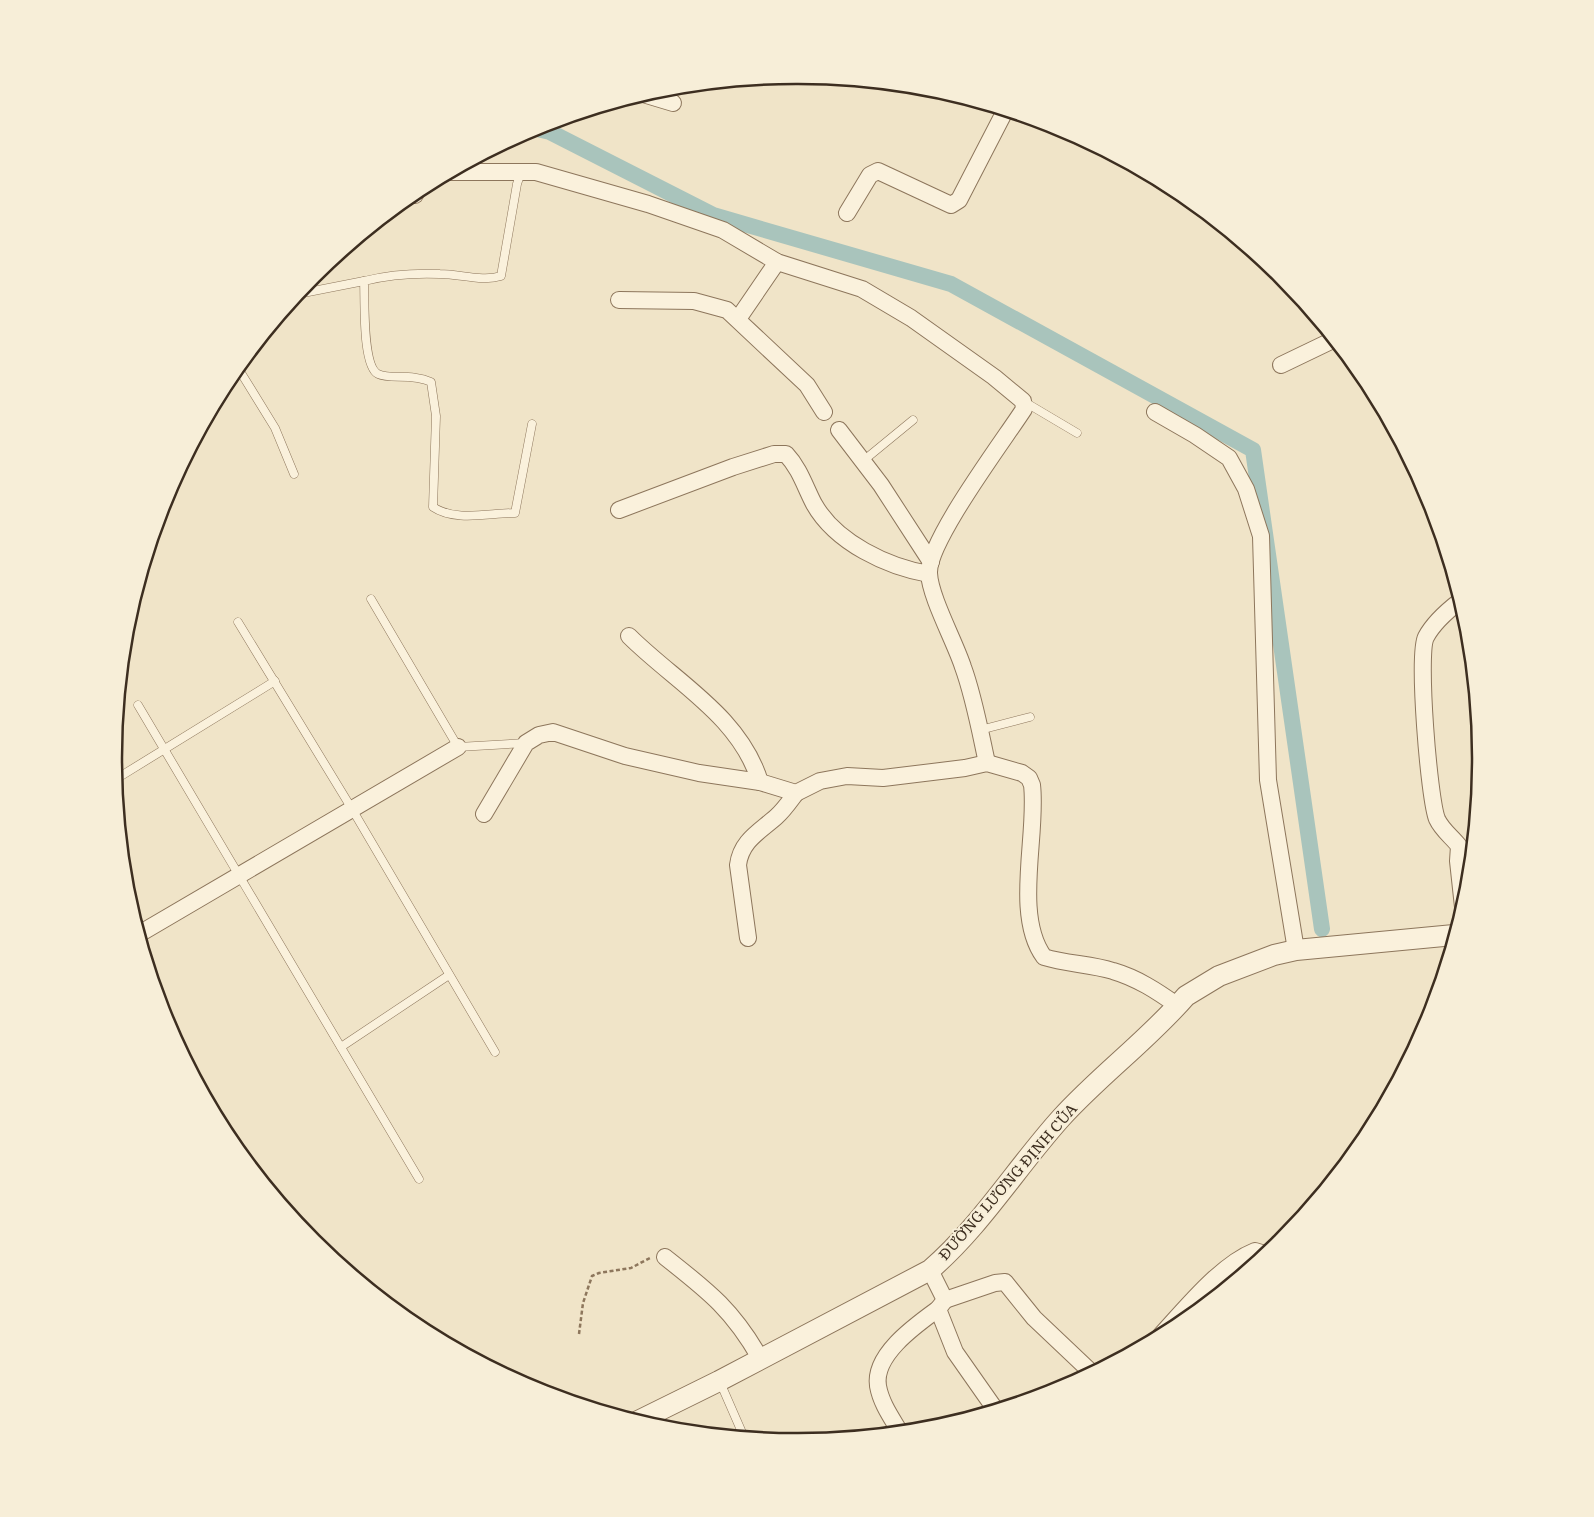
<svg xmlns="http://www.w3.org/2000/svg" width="1594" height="1517" font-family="Literata,serif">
  <rect width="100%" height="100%" fill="#f0e4c8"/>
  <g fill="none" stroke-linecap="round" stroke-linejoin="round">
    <path stroke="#a9c4bc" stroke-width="16" d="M533,128L550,132L713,215L951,284L1253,450L1322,929"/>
    <g stroke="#8d765c" stroke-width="9">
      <g id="service">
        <path d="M521,172L517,184L501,276C483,282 460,274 440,274C415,273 388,275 364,281C365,299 362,366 378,374C390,380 412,373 431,382L436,416L433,507C455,522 489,513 515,513L532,424"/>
        <path d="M298,294L364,281"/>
        <path d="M238,368L275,428L294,474"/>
        <path d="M1023,401L1077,433"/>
        <path d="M863,461L913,420"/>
        <path d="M371,599L458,747L526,743"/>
        <path d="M238,622L352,809L495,1052"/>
        <path d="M138,705L419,1179"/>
        <path d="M980,730L1030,717"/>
        <path d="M116,779L275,681"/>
        <path d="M341,1047L449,975"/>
        <path d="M720,1382L744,1437"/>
      </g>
    </g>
    <g stroke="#8d765c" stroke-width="18">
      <g id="minor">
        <path d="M643,94L673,103"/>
        <path d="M451,172H536L648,204L723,230L777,262L862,289L911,318L994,377L1023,401L1024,409C1004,440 928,541 929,573C930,597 955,642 963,667C974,697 980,731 987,763"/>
        <path d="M415,195V192"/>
        <path d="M847,213L870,175L878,171L951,205L959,200L1005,111"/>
        <path d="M619,300L694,301L727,310L807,385L824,412"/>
        <path d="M738,319L777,262"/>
        <path d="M1281,365L1333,340"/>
        <path d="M1155,412L1195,435L1229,458L1246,489L1261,536L1268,780L1296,950"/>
        <path d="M839,430L881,485L931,562"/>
        <path d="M619,510L733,467L774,454H786C800,469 805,487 814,504C836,543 888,567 929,574"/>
        <path d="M1460,601C1447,611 1434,622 1426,637C1417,654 1429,799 1437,819C1442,830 1452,837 1459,846L1458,861L1463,907"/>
        <path d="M629,636C675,682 740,716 760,782"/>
        <path d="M484,814L526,743L539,735L553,732L625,756L699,773L760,782L796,793L820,781L847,776L883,778L965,768L987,763L1022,773L1029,778L1032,785C1038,834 1013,915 1044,957C1066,964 1091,964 1113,971C1137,978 1157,991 1178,1006"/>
        <path d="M139,934L458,747"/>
        <path d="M748,938L738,865C741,841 759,832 776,817C784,810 790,801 796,793"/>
        <path d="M665,1257C708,1291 732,1309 760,1358"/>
        <path d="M930,1270L945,1300L938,1309L955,1352L995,1409"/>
        <path d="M945,1300L995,1283L1005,1282L1034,1318L1091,1372"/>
        <path d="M1160,1336C1186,1308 1220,1265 1255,1251L1265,1254"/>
        <path d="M900,1432C891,1417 881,1403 878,1386C873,1355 916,1325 938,1309"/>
      </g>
    </g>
    <g stroke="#8d765c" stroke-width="22">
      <path id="tertiary" d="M638,1421L719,1381L930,1270C981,1226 1016,1168 1061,1118C1100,1075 1148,1040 1186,996L1219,976L1274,955L1296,950L1454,935"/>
    </g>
    <path stroke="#8d765c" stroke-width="2.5" stroke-dasharray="4 2.5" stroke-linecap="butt" d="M579,1334L583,1303L592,1276L599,1273L631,1268L650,1258"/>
    <use href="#service" stroke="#faf1dc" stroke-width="8"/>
    <use href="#minor" stroke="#faf1dc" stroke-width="16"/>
    <use href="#tertiary" stroke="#faf1dc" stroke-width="20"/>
  </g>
  <g text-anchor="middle" stroke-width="4" stroke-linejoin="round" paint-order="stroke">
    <g font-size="15" fill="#3d2e20" stroke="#f7eed8">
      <text transform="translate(1008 1182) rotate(-49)" y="5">ĐƯỜNG LƯƠNG ĐỊNH CỦA</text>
    </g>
  </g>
  <path d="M0 0H1594V1517H0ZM796 84H798A674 674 0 0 1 1472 758V759A674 674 0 0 1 798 1433H796A674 674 0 0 1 122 759V758A674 674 0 0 1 796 84Z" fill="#f7eed8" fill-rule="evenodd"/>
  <path fill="none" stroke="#3d2e20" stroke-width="2.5" d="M796 84H798A674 674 0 0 1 1472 758V759A674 674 0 0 1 798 1433H796A674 674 0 0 1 122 759V758A674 674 0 0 1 796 84Z"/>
</svg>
